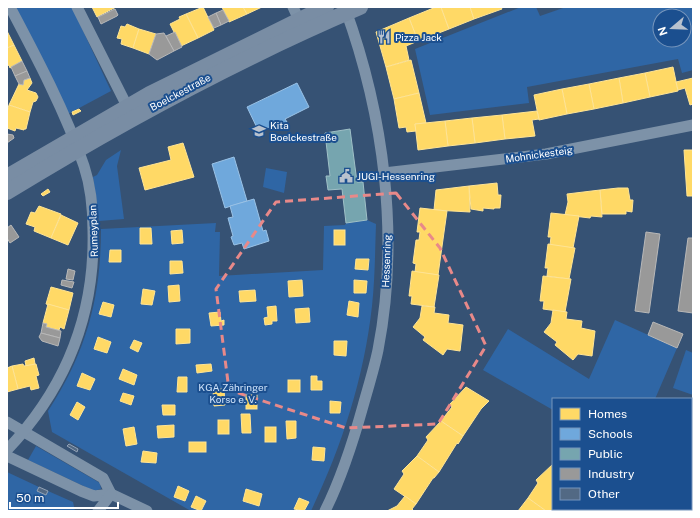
<svg xmlns="http://www.w3.org/2000/svg" width="700" height="518" font-family="'Public Sans',sans-serif">
  <rect width="100%" height="100%" fill="#365274"/>
  <g fill="#2f66a5" fill-rule="evenodd">
    <path d="M15,7H72L111,91L68,114Z"/>
    <path d="M521,7H536L540,16L566,7H693V70L682,73L678,59L527,87L529,103L430,115L415,49ZM660,16H684V40H660Z"/>
    <path d="M121,150L117,166L124,219L99,221L93,177L97,175L106,160Z"/>
    <path d="M266,168L287,172L284,193L263,187Z"/>
    <path d="M367,220L376,224C375,251 375,279 372,306C364,378 342,446 311,511H191L52,432L48,411C86,353 101,298 101,229L216,223L215,232H220L219,276L323,270L324,226L345,225L346,223Z"/>
    <path d="M615,320L677,348L655,399H553V410L483,370L508,329L589,379Z"/>
    <path d="M686,350L693,353V395L673,388Z"/>
    <path d="M36,446L100,483L101,489L94,491L28,460Z"/>
    <path d="M7,472L39,487L37,491L46,495L48,491L73,502L75,511H7Z"/>
  </g>
  <g fill="#ffd966" stroke="#ffe494">
    <path d="M92,7H116L97,17Z"/>
    <path d="M203,7L214,30L198,38L186,14Z"/>
    <path d="M222,7H243L247,14L229,22Z"/>
    <path d="M243,7H262L247,14Z"/>
    <path d="M436,7H441L449,29L418,41L409,18Z"/>
    <path d="M441,7H470L474,19L449,29Z"/>
    <path d="M470,7H501L502,9L474,19Z"/>
    <path d="M186,14L198,38L181,46L170,24L180,19L179,17Z"/>
    <path d="M409,18L418,41L406,46L409,60L386,67L376,32Z"/>
    <path d="M127,24L139,29L133,48L121,44L122,39L117,38L121,26L125,27Z"/>
    <path d="M139,29L156,34L149,54L133,48Z"/>
    <path d="M7,31L14,45L7,48Z"/>
    <path d="M14,45L22,61L10,68L9,65L7,66V48Z"/>
    <path d="M411,60L419,93L394,99L386,67Z"/>
    <path d="M673,67L678,91L650,97L645,73Z"/>
    <path d="M645,73L650,97L623,103L619,78Z"/>
    <path d="M30,78L32,83L27,90L36,93L38,97L36,101L33,102L30,112L9,105L19,84L23,85L24,80Z"/>
    <path d="M619,78L623,103L594,109L589,84Z"/>
    <path d="M693,78V104L690,105L685,88L678,90L676,82Z"/>
    <path d="M589,84L594,109L567,114L562,89Z"/>
    <path d="M562,89L567,114L539,120L534,95Z"/>
    <path d="M419,93L426,123L415,124L416,131L407,132L406,127L399,128L394,99Z"/>
    <path d="M9,105L30,112L26,129H24V130L16,128L15,131L7,128V112Z"/>
    <path d="M79,109L81,111L73,115L72,112Z"/>
    <path d="M537,111L539,119L532,120L535,136L505,139L502,115Z"/>
    <path d="M502,115L505,139L475,143L472,118Z"/>
    <path d="M472,118L475,143L448,146L445,121Z"/>
    <path d="M445,121L448,146L418,150L415,124Z"/>
    <path d="M183,143L194,177L145,190L139,168L171,160L168,147Z"/>
    <path d="M684,150H693V196H687Z"/>
    <path d="M497,183L498,195H501L500,208H494V209L483,208V211L471,209L469,186Z"/>
    <path d="M469,186L470,212L434,210L436,190Z"/>
    <path d="M618,188H628L630,200H633L632,212L626,211V214H602L600,190Z"/>
    <path d="M48,189L50,192L43,196L41,194Z"/>
    <path d="M600,190L602,217L591,216L590,218L565,215L568,202L567,194Z"/>
    <path d="M39,206L61,214L51,238L34,231L35,227L26,224L31,212L35,213Z"/>
    <path d="M420,208L447,211L438,275L415,272L416,264L413,263L416,240H419L420,232H417Z"/>
    <path d="M551,213L579,216L573,248L550,245L551,237H548Z"/>
    <path d="M61,215L78,223L68,245L51,238Z"/>
    <path d="M140,228H151L152,244H140Z"/>
    <path d="M182,230L183,243L172,244L171,231Z"/>
    <rect x="334" y="230" width="11" height="15"/>
    <path d="M548,244L575,248L569,279L547,276L548,268H545Z"/>
    <path d="M110,250H121V262H109Z"/>
    <path d="M356,259H369L368,270L355,269Z"/>
    <path d="M170,261H182L183,273L170,274Z"/>
    <path d="M412,271L439,275L434,307L411,304L412,296H409Z"/>
    <path d="M543,276L571,279L565,312L543,309L544,301H540Z"/>
    <path d="M302,280L303,296L289,297L288,281Z"/>
    <path d="M354,280L367,281L366,293H354Z"/>
    <path d="M179,285L180,301L169,302L168,286Z"/>
    <path d="M51,287L73,293L69,310L46,304Z"/>
    <path d="M143,289L155,291L152,305L141,304Z"/>
    <path d="M255,290L256,301L240,302L239,291Z"/>
    <path d="M349,301L359,303L358,317L347,315Z"/>
    <path d="M103,302L114,305L111,317L99,314Z"/>
    <path d="M48,304L69,310L64,329L60,327L59,330L46,327L47,324L43,323Z"/>
    <path d="M276,306L277,321H272V324L265,325L264,318L268,317L267,307Z"/>
    <path d="M422,306L435,307L434,313L449,315L448,323L463,325L460,351L447,349L443,355L423,340L425,337L413,327L420,318Z"/>
    <path d="M309,308L310,322L296,323L295,309Z"/>
    <path d="M553,310L567,312L566,319L582,321L581,328L595,331L592,356L578,354L573,360L555,345L557,342L544,332L551,323Z"/>
    <path d="M220,312L221,321L224,320V325L211,326L209,313Z"/>
    <path d="M176,329H190V343L176,344Z"/>
    <path d="M98,337L111,342L107,353L94,349Z"/>
    <path d="M134,340L142,343L138,352L130,348Z"/>
    <path d="M334,341H347L346,356L334,355Z"/>
    <path d="M34,358L35,364L26,366L25,361Z"/>
    <path d="M23,364L24,366L36,364L39,375L36,376L39,388L31,390L30,386L18,389L12,366Z"/>
    <path d="M211,364L212,371L197,373L196,365Z"/>
    <path d="M12,366L18,389L7,392V368Z"/>
    <path d="M123,369L137,375L134,385L119,379Z"/>
    <path d="M82,373L95,379L90,390L77,386Z"/>
    <path d="M311,376H317V381H322V390H311Z"/>
    <path d="M178,377H187V392H177Z"/>
    <rect x="288" y="380" width="12" height="12"/>
    <path d="M466,387L489,401L481,409L463,436L441,421L452,407L450,404Z"/>
    <path d="M213,389H224L225,405L214,406Z"/>
    <path d="M123,393L134,396L131,405L120,401Z"/>
    <rect x="246" y="395" width="11" height="14"/>
    <path d="M330,401L341,402L340,413H330Z"/>
    <path d="M77,402L85,407L78,420L70,415Z"/>
    <path d="M162,405H175V415H163Z"/>
    <path d="M241,414H250L251,433H242Z"/>
    <rect x="218" y="420" width="11" height="14"/>
    <path d="M286,421H296V438L287,439Z"/>
    <path d="M441,421L463,436L458,444L457,443L439,472L417,456L428,440L426,437Z"/>
    <path d="M174,425V437L158,438L157,426Z"/>
    <path d="M134,427L137,444L126,446L123,429Z"/>
    <rect x="265" y="427" width="11" height="15"/>
    <rect x="189" y="442" width="17" height="10"/>
    <path d="M313,447L325,448L324,461L312,460Z"/>
    <path d="M143,451L157,453L156,463L141,462Z"/>
    <path d="M417,456L439,472L434,478H433L416,504L394,489L404,474L402,471Z"/>
    <path d="M553,464L554,509L552,511H546L528,498L538,483L536,480Z"/>
    <path d="M178,486L189,491L185,501L174,497Z"/>
    <path d="M246,489L262,494L259,506L243,501Z"/>
    <path d="M196,496L206,501L201,511L191,507Z"/>
    <path d="M405,496L416,504L412,509L414,511H387L397,506Z"/>
    <path d="M299,498L309,502L304,511L294,509Z"/>
    <path d="M528,498L546,511H518Z"/>
  </g>
  <g fill="#6fa8dc" stroke="#9ac2e6">
    <path d="M297,83L309,107L285,119L287,122L275,128L273,125L259,132L247,107Z"/>
    <path d="M234,157L247,201L225,208L212,164Z"/>
    <path d="M254,199L263,231L266,230L269,241L244,249L242,243L234,245L231,237L233,236L228,218L233,217L230,206Z"/>
  </g>
  <path fill="#76a5af" stroke="#9fc0c7" d="M350,129L357,182H363L367,220L346,223L342,189L328,190L326,176H330L325,133Z"/>
  <g fill="#999" stroke="#b8b8b8">
    <path d="M115,9L118,15L117,16L101,24L98,17Z"/>
    <path d="M223,10L229,21L221,25L216,13Z"/>
    <path d="M216,13L221,25L214,28L208,17Z"/>
    <path d="M175,32L182,47L174,51L166,36Z"/>
    <path d="M164,33L174,51L157,60L149,54L156,34Z"/>
    <path d="M22,61L27,71L15,76L11,67Z"/>
    <path d="M27,71L30,78L24,80L23,85L19,84L15,76Z"/>
    <path d="M7,134L13,135L14,138L7,143Z"/>
    <path d="M11,225L19,237L10,243L7,238V228Z"/>
    <path d="M646,232L660,234L649,313L635,311Z"/>
    <path d="M688,238H693V313L678,311Z"/>
    <path d="M68,269L75,271L73,280L66,279Z"/>
    <path d="M62,280L74,282L72,288L61,285Z"/>
    <path d="M653,322L683,334L677,348L648,335Z"/>
    <path d="M43,323L47,324L46,327L61,331L60,338L41,333Z"/>
    <path d="M41,333L60,338L58,346L42,341L39,337Z"/>
  </g>
  <g fill="#526984" stroke="#92a2b6">
    <path d="M69,444L78,449L77,452L67,446Z"/>
    <path d="M39,487L48,491L46,495L37,491Z"/>
  </g>
  <g fill="none" stroke-linecap="round" stroke-linejoin="round">
    <g stroke="#7d92a8" stroke-width="11">
      <path d="M77,7L131,114"/>
      <path d="M293,7L299,20"/>
      <path d="M384,173L546,154L693,125"/>
      <path d="M7,422L103,478L111,494"/>
      <path d="M7,450C65,389 95,316 93,231C93,209 91,187 84,166C66,113 36,56 10,7"/>
      <path d="M7,456L81,491L94,496L111,494L147,511"/>
      <path d="M98,511L111,494"/>
      <path d="M325,511C342,477 353,442 363,406C368,388 374,369 378,350C400,237 384,115 345,8"/>
    </g>
    <g stroke="#798da4" stroke-width="16">
      <path d="M7,177L150,94L326,7"/>
      <path d="M7,192C121,122 238,59 360,7"/>
    </g>
  </g>
  <path fill="none" stroke="#e88989" stroke-width="3" stroke-dasharray="8 5" stroke-linejoin="round" d="M396,193L440,248L486,346L438,424L346,428L229,390L216,289L276,202Z"/>
  <defs>
    <g id="restaurant-bare" transform="scale(1.08)"><path d="M-5-6h1v4h1v-4h1v4h1v-4h1v5L-1.5 .5V6h-2V.5L-5-1ZM5-6V6H3V1.5H1.5Q1.5-4 5-6Z" fill="#b9c2ce" stroke="#1b4f8f" stroke-width="2.5" paint-order="stroke"/></g>
    <g id="school-bare" transform="scale(1.08)"><path d="M0-5L7-2L0 1L-7-2ZM-4 1L0 2.5L4 1V4Q0 6-4 4Z" fill="#b9c2ce" stroke="#1b4f8f" stroke-width="2.5" paint-order="stroke"/></g>
    <g id="civic-bare" transform="scale(1.08)"><path d="M-.6-6.5H3V-4.5H.6V-3L4-1V1h2V6H-6V1h2V-1L-.6-3ZM-1.2 2.5V6h2.4V2.5Z" fill="#b9c2ce" stroke="#1b4f8f" stroke-width="2.5" paint-order="stroke"/></g>
  </defs>
  <g fill-rule="evenodd">
    <use href="#restaurant-bare" x="384" y="37"/>
    <use href="#school-bare" x="259" y="131"/>
    <use href="#civic-bare" x="346" y="176"/>
  </g>
  <g text-anchor="middle" stroke-width="4" stroke-linejoin="round" paint-order="stroke">
    <g font-size="10" fill="#fff" stroke="#1b4f8f" text-anchor="start">
      <text x="395" y="41">Pizza Jack</text>
      <text x="270" y="129">Kita<tspan x="270" dy="12">Boelckestraße</tspan></text>
      <text x="357" y="180">JUGI-Hessenring</text>
    </g>
    <g font-size="10" fill="#fff" stroke="#1b4f8f">
      <text transform="translate(180 92) rotate(-28)" y="4">Boelckestraße</text>
      <text transform="translate(539 154) rotate(-8)" y="4">Mohnickesteig</text>
      <text transform="translate(93 231) rotate(-92)" y="4">Rumeyplan</text>
      <text transform="translate(386 261) rotate(-88)" y="4">Hessenring</text>
    </g>
    <g font-size="10" fill="#cfe3fa" stroke="#1b4f8f">
      <text x="233" y="391">KGA Zähringer<tspan x="233" dy="12">Korso e. V.</tspan></text>
    </g>
  </g>
  <rect width="700" height="518" fill="none" stroke="#ffffff" stroke-width="16"/>
  <rect x="552" y="398" width="140" height="112" fill="#1b4f8f" stroke="#7695bc"/>
  <rect x="560" y="408" width="20" height="12" fill="#ffd966" stroke="#7695bc"/>
  <text x="588" y="418" font-size="12" fill="#ffffff">Homes</text>
  <rect x="560" y="428" width="20" height="12" fill="#6fa8dc" stroke="#7695bc"/>
  <text x="588" y="438" font-size="12" fill="#ffffff">Schools</text>
  <rect x="560" y="448" width="20" height="12" fill="#76a5af" stroke="#7695bc"/>
  <text x="588" y="458" font-size="12" fill="#ffffff">Public</text>
  <rect x="560" y="468" width="20" height="12" fill="#999999" stroke="#7695bc"/>
  <text x="588" y="478" font-size="12" fill="#ffffff">Industry</text>
  <rect x="560" y="488" width="20" height="12" fill="#526984" stroke="#7695bc"/>
  <text x="588" y="498" font-size="12" fill="#ffffff">Other</text>
  <g transform="translate(672 28) rotate(251)"><circle r="19" fill="#1b4f8f" stroke="#7695bc"/>
  <path d="M0-3L7 15L0 10L-7 15Z" fill="#b9c2ce"/>
  <text y="-6" font-size="11" font-weight="bold" text-anchor="middle" fill="#ffffff">N</text>
  </g>
  <path d="M10 502v6h108v-6" fill="none" stroke="#ffffff" stroke-width="2"/>
  <text x="16" y="502" font-size="12" fill="#ffffff" stroke="#1b4f8f" stroke-width="3" paint-order="stroke">50 m</text>
</svg>
